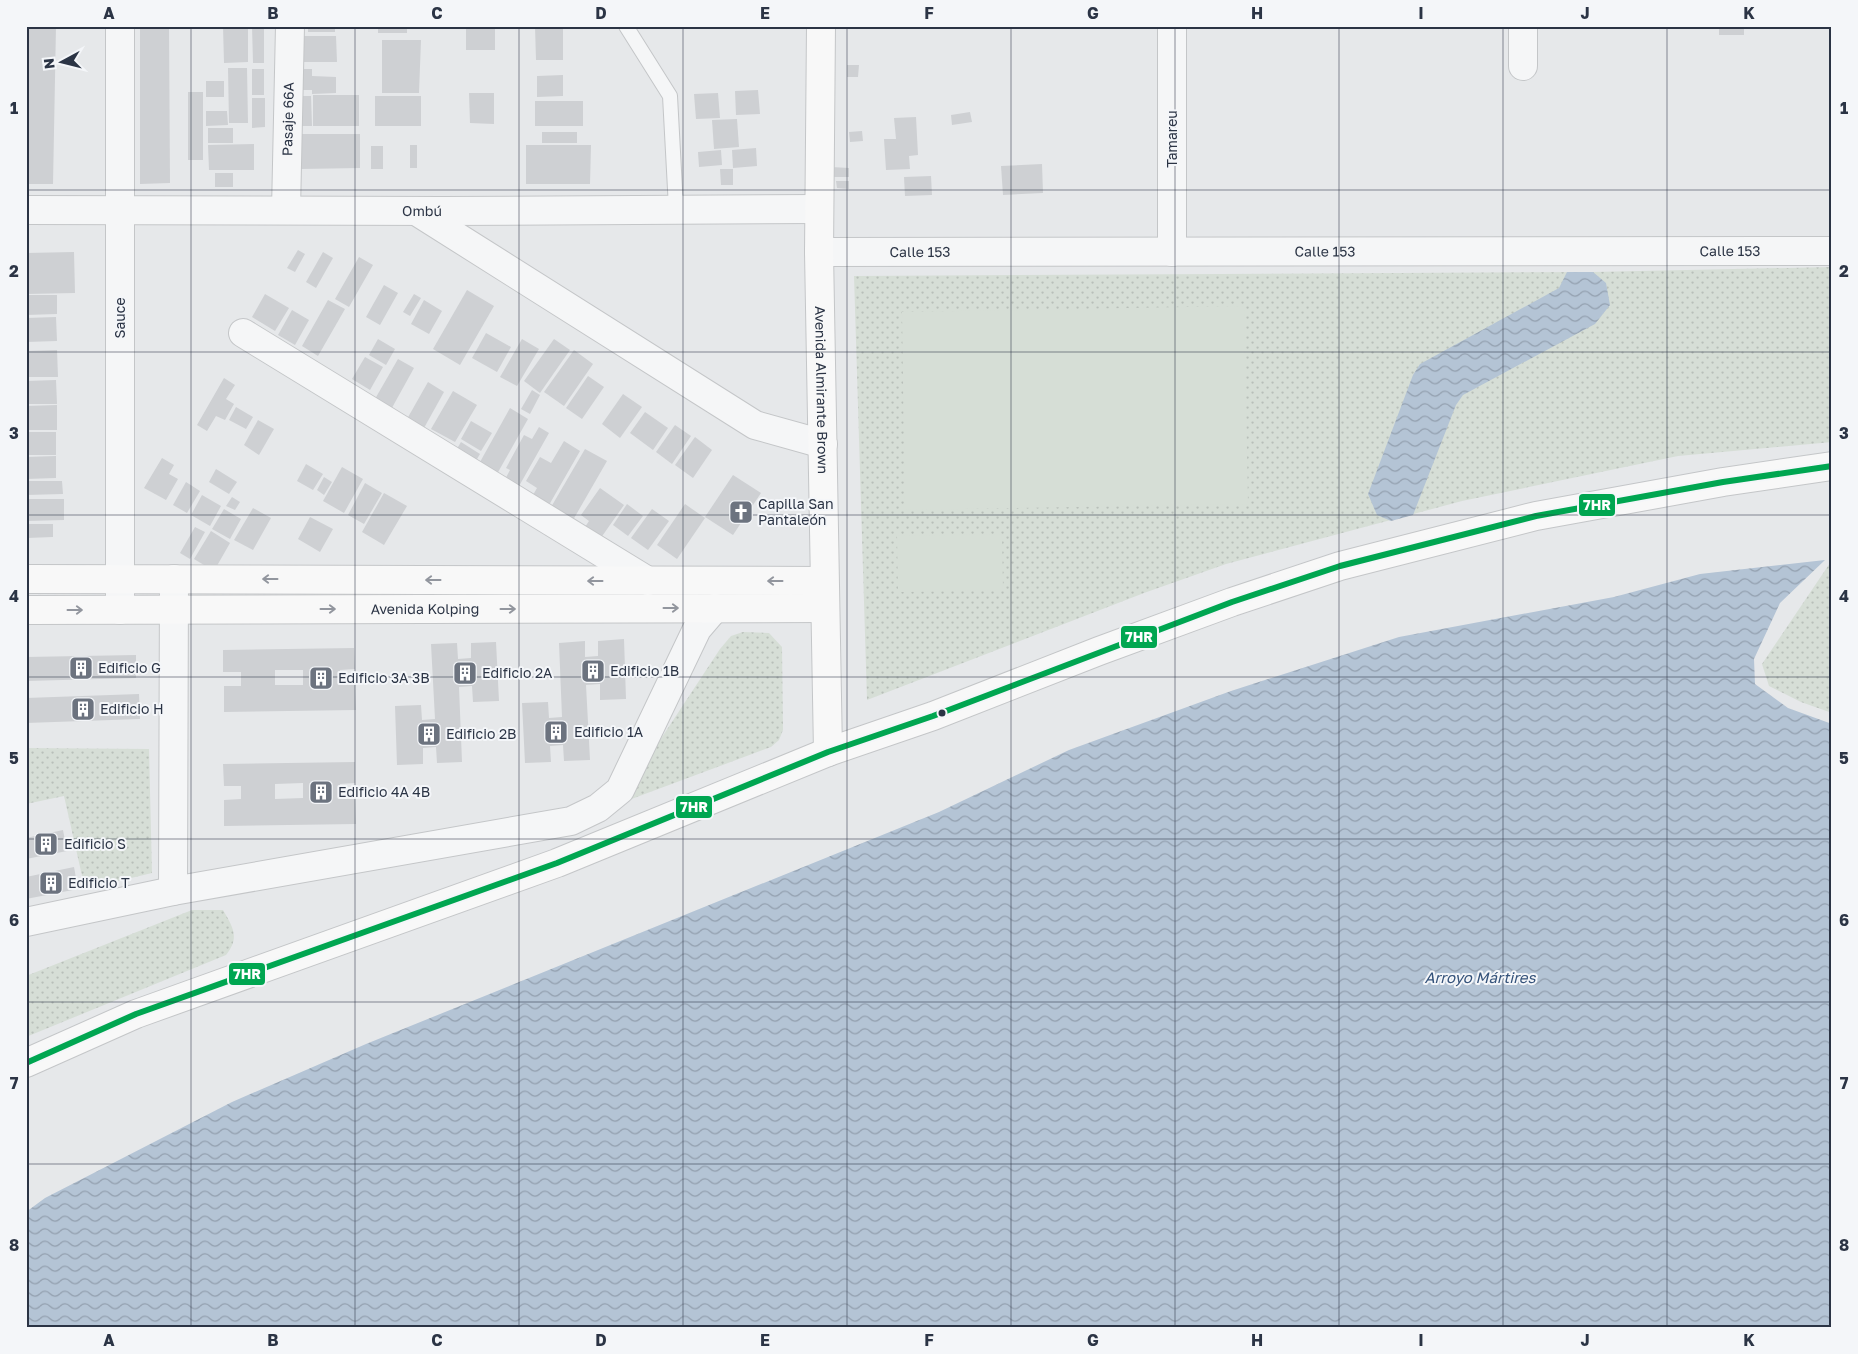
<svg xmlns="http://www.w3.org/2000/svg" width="1858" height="1354" font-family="'Golos Text',sans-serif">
  <defs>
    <pattern id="grass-dots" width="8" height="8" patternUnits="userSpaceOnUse" patternTransform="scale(1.25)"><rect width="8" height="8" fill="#d6ded6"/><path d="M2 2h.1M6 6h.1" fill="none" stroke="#b8bfb9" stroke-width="1.8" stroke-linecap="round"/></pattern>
    <pattern id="water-waves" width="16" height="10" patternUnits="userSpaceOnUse" patternTransform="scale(1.25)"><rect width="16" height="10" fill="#b4c4d5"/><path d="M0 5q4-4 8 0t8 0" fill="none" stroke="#93a0af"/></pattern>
  </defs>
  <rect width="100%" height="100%" fill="#e6e8ea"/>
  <g fill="url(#grass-dots)">
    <path d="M1832,267V442L1678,456L1462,501L1226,564L1144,593L867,700L854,276L1593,272Z"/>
    <path d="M1832,560V713L1801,702L1769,686L1762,664Z"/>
    <path d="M743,632L769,633L782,647L783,730L779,740L771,747L618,804L720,649L731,636Z"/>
    <path d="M26,748L149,749L152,873L85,889L64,796L26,804Z"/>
    <path d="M192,910H223C233,927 240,938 226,955L26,1037V976Z"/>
  </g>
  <g fill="#d6ded6">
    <path d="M1244,306L1248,504L905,510L902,312Z"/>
    <path d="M1002,534L1003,590L898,592L897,536Z"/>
  </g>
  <g fill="url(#water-waves)">
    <path d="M1567,272H1593L1606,283L1610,305L1595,324L1463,395L1456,405L1413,515L1391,521L1377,515L1368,494L1413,375L1420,364L1559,288Z"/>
    <path d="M1825,560L1780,603L1754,659L1755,684L1788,708L1832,724V1328H26V1212L45,1198L232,1102L366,1044L939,812L1069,750L1231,691L1399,637L1614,597L1700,574Z"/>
  </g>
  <g fill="#ced0d3" fill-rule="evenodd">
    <path d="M29,26H56L53,184H26Z"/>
    <path d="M140,26H169L170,183L140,184Z"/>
    <path d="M223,26H248V62L224,63Z"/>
    <path d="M252,26H264V63H253Z"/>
    <rect x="308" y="26" width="27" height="6"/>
    <rect x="378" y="26" width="29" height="7"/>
    <rect x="466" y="26" width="29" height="24"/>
    <path d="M535,26H563V60H536Z"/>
    <rect x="1719" y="26" width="25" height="9"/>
    <path d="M301,36H336L337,62H301Z"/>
    <path d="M382,40H421L419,93H382Z"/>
    <path d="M847,65H859L858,77H847Z"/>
    <path d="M228,68H247L248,123H229Z"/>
    <rect x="252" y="69" width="12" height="26"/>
    <path d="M299,69H312V76L336,77V93L312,94V90H299Z"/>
    <path d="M563,75V96L537,97V76Z"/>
    <rect x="206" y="81" width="18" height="16"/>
    <path d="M758,90L760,114L736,115L735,91Z"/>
    <rect x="188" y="92" width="15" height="68"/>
    <path d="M469,93H494V124L470,123Z"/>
    <path d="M718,93L720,118L696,119L694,94Z"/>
    <rect x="313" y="95" width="46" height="31"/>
    <path d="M300,96H311L312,126H300Z"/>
    <rect x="375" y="96" width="46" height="30"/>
    <path d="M252,98H265V127L252,128Z"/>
    <rect x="535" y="101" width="48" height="25"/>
    <path d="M206,111H227L228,125L206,126Z"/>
    <path d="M970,112L972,122L952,125L951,115Z"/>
    <path d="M916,117L918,155L909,156L910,169L886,170L884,139H896L894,118Z"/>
    <path d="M737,119L739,147L714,149L712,120Z"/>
    <rect x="208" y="128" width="25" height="15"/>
    <path d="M862,131L863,141L850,142L849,132Z"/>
    <rect x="542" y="132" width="35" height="11"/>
    <path d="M300,134H360V168L300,169Z"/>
    <path d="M254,144V170H209L208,145Z"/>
    <rect x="410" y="145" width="7" height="23"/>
    <path d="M526,145H591L590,184H526Z"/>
    <rect x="371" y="146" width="12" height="23"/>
    <path d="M756,148L757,166L733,168L732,150Z"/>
    <path d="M721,150L722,165L699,167L698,152Z"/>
    <path d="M1042,164L1043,193L1003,195L1001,166Z"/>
    <path d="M831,167L849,168V177H830Z"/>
    <path d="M720,169H733V185H721Z"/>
    <rect x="215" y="173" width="18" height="14"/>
    <path d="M931,176L932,195L905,196L904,177Z"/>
    <path d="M836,181H849V189L837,188Z"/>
    <path d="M298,250L305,254L295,272L287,268Z"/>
    <path d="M74,252L75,293L26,294V253Z"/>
    <path d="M323,252L333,258L316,288L306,282Z"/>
    <path d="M359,257L373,265L349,307L335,299Z"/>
    <path d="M384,285L398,293L380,325L366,317Z"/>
    <path d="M467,290L494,306L460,365L433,349Z"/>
    <path d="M265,294L289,308L275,331L252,317Z"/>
    <path d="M414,294L421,298L410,316L403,312Z"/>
    <path d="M26,295H57V314L26,315Z"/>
    <path d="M328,300L345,309L318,356L302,346Z"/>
    <path d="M424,300L442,311L429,334L411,324Z"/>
    <path d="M292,310L309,320L295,345L278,335Z"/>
    <path d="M56,317L57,341L26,342V318Z"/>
    <path d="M486,333L511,347L497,372L472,358Z"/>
    <path d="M378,339L395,349L386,365L369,355Z"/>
    <path d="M522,339L539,349L517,386L500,377Z"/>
    <path d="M554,339L570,350L540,393L524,381Z"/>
    <path d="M57,350L58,377H26V351Z"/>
    <path d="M574,350L593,364L564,406L544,392Z"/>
    <path d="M365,357L383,367L370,390L352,379Z"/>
    <path d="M398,359L414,368L388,415L371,406Z"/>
    <path d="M588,376L604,387L582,419L566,408Z"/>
    <path d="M224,378L235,385L226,399L234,404L225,420L216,416L207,431L197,425Z"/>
    <path d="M56,380L57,404H26V381Z"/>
    <path d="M428,382L444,392L424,428L407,419Z"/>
    <path d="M532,390L540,395L530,414L521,409Z"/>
    <path d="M453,391L477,405L455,442L431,429Z"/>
    <path d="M623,394L642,407L620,438L602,424Z"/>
    <path d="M57,405V430H26V406Z"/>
    <path d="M236,407L253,417L246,429L229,420Z"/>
    <path d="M510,408L528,419L493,481L475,471Z"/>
    <path d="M645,412L668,428L653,450L630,433Z"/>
    <path d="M258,420L274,429L259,455L244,445Z"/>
    <path d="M471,421L492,433L481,451L461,439Z"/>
    <path d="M675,425L691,436L672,464L656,452Z"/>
    <path d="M539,427L549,433L514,495L501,487L510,470L506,468L524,435L532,439Z"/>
    <rect x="26" y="432" width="30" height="23"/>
    <path d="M695,437L712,450L693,478L675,465Z"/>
    <path d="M564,441L580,451L545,512L529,502L537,488L526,481L540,457L551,463Z"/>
    <path d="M461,442L480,454L471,469L452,457Z"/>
    <path d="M585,449L607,461L569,527L547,514Z"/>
    <path d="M56,456V478L26,479V457Z"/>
    <path d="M162,458L174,465L169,474L178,479L166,500L144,488Z"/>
    <path d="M306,464L323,474L313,490L297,481Z"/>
    <path d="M342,467L363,479L344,513L323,501Z"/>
    <path d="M216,469L237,482L229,494L209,482Z"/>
    <path d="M733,475L761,493L733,535L705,517Z"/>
    <path d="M324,477L332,482L324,495L317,490Z"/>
    <path d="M26,481H62L63,494L26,495Z"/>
    <path d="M186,482L200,491L187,513L173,505Z"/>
    <path d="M365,483L382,493L364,524L348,515Z"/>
    <path d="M600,488L624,505L598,542L583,530L589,521L581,515Z"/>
    <path d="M384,493L407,506L384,545L362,532Z"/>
    <path d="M202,495L221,506L210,526L191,515Z"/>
    <path d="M232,497L240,502L235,510L226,506Z"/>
    <path d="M27,499H64V520L27,521Z"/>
    <path d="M627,504L643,516L628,536L613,525Z"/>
    <path d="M685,504L705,518L677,559L657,545Z"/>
    <path d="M253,508L271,518L253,550L234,540Z"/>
    <path d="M224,509L241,519L230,539L212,529Z"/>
    <path d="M652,509L669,521L648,550L631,538Z"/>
    <path d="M310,517L333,529L320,552L298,539Z"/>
    <path d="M26,524H53V537L27,538Z"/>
    <path d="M195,527L205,532L190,559L180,553Z"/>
    <path d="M211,531L230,543L214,571L194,559Z"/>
    <path d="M624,639L626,699L600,700V684L586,685L590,760L564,761L563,745L550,746L551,762L525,763L522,703L548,702L549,718L562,717L559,643L585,641V657L598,656V641Z"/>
    <path d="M496,642L499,701L473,702L472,686L459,687L462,762L437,763L436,747L423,748V764L397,765L395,706L421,705L422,720L435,719L431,644L457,643L458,659L471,658V643Z"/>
    <path d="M354,648L355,669L340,670V685H355L356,710L224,712V686H241V672H223V650ZM275,670H303V685H275Z"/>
    <path d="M136,655V678L26,681V657Z"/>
    <path d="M139,694L140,719L26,723V698Z"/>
    <path d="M355,762V783L340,784V799H355L356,824L224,826V800L241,799V786H224L223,764ZM303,783V798L275,799V784Z"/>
    <path d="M63,830L67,851L26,859V838Z"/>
    <path d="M74,867L78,889L26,899V877Z"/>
  </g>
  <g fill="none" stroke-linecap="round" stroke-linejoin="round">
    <g stroke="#c4c6c8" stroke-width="16">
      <path id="lane" d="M626,26L670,96L676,208"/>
    </g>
    <g stroke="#c4c6c8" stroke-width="30">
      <g id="street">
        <path d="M120,26V610"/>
        <path d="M1523,26V66"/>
        <path id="s1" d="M26,210L443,211L819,209"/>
        <path id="s2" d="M286,210L290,26"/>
        <path d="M416,211L755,425L823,444"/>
        <path id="s3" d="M819,252L1832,251"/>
        <path d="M1172,252V26"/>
        <path d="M243,333L648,581"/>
        <path d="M173,891L174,579"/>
        <path d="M26,922L173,891L571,821L598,808L620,790L697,629L715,608"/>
      </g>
    </g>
    <g stroke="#c4c6c8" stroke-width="30">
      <g id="secondary">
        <path id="s4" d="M821,26L819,252L828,752"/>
        <path d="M26,579L824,581"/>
        <path id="s5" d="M26,610L824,608"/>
        <path d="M26,1063L136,1014L557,863L828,752L933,716L1099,651L1232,602L1340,566L1536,516L1723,482L1832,466"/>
      </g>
    </g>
    <use href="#lane" stroke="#f5f6f7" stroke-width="14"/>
    <use href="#street" stroke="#f5f6f7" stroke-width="28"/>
    <use href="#secondary" stroke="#f8f8f8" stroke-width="28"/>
    <g stroke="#f4f6f9" stroke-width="10">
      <path id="bus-1" d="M26,1063L136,1014L557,863L828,752L933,716L1232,602L1340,566L1536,516L1723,482L1832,466"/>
    </g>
    <use href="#bus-1" stroke="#00a651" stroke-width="6"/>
  </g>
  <defs><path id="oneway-shaft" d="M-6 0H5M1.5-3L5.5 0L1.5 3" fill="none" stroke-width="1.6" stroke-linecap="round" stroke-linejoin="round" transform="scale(1.25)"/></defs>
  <g stroke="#92969e">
    <use href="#oneway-shaft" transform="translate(270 579) rotate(-180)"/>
    <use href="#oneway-shaft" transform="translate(433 580) rotate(-180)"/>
    <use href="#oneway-shaft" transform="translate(595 581) rotate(-180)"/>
    <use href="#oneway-shaft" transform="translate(775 581) rotate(180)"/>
    <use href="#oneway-shaft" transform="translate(671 608)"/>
    <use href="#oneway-shaft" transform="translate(328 609)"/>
    <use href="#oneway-shaft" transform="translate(508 609)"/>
    <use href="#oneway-shaft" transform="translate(75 610)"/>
  </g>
  <path fill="none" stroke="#2b3445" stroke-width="1" stroke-opacity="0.55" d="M191,26V1328M355,26V1328M519,26V1328M683,26V1328M847,26V1328M1011,26V1328M1175,26V1328M1339,26V1328M1503,26V1328M1667,26V1328M26,190H1832M26,352H1832M26,515H1832M26,677H1832M26,839H1832M26,1002H1832M26,1164H1832"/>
  <defs>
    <g id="church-square" transform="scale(1.25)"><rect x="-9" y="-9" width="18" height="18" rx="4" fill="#6c737f" stroke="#f4f6f9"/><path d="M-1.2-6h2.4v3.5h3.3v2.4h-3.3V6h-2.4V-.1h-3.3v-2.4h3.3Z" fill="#fff"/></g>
    <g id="building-square" transform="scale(1.25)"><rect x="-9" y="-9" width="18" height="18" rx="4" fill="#6c737f" stroke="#f4f6f9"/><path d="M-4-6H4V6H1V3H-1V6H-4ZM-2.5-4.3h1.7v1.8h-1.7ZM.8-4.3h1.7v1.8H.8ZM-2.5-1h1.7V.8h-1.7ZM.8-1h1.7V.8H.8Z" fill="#fff"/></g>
  </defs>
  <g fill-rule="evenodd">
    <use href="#church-square" x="741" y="512"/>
    <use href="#building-square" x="81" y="668"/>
    <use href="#building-square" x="593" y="671"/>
    <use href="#building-square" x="465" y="673"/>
    <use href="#building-square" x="321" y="678"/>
    <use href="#building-square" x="83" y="709"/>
    <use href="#building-square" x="556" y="732"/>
    <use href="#building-square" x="429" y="734"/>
    <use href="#building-square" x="321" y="792"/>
    <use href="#building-square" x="46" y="844"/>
    <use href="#building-square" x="51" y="883"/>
  </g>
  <circle fill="#2b3445" stroke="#f4f6f9" stroke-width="2" cx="942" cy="713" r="4.5"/>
  <g text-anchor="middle" stroke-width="4" stroke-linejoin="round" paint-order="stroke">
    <g font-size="14" fill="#2b3445" stroke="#f4f6f9">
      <text dy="5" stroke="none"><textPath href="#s2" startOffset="91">Pasaje 66A</textPath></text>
      <text transform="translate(1172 139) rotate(-90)" y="5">Tamareu</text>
      <text dy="5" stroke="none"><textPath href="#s1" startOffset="396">Ombú</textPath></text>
      <text dy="5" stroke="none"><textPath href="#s3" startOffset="506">Calle 153</textPath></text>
      <text dy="5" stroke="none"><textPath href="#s3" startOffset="911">Calle 153</textPath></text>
      <text dy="5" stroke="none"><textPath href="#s3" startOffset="101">Calle 153</textPath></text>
      <text transform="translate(120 318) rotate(-90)" y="5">Sauce</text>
      <text dy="5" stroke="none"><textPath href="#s4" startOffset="364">Avenida Almirante Brown</textPath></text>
      <text dy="5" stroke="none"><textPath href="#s5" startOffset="399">Avenida Kolping</textPath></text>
    </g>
    <g font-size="14" fill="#2b3445" stroke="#f4f6f9" text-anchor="start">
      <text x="758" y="509">Capilla San<tspan x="758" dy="16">Pantaleón</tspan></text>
      <text x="98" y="673">Edificio G</text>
      <text x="610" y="676">Edificio 1B</text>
      <text x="482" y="678">Edificio 2A</text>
      <text x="338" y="683">Edificio 3A 3B</text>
      <text x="100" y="714">Edificio H</text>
      <text x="574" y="737">Edificio 1A</text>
      <text x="446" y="739">Edificio 2B</text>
      <text x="338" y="797">Edificio 4A 4B</text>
      <text x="64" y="849">Edificio S</text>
      <text x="68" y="888">Edificio T</text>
    </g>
    <g font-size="15" font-style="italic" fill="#34527a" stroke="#f4f6f9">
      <text x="1480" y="983">Arroyo Mártires</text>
    </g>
  </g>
  <g stroke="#f4f6f9" stroke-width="2">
    <rect x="1578" y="493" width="38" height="24" rx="5" fill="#00a651"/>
    <rect x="1120" y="625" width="38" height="24" rx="5" fill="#00a651"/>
    <rect x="675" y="795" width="38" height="24" rx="5" fill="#00a651"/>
    <rect x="228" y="962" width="38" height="24" rx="5" fill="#00a651"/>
  </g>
  <g font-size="14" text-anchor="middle" font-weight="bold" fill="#fff">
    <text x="1597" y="510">7HR</text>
    <text x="1139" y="642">7HR</text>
    <text x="694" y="812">7HR</text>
    <text x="247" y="979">7HR</text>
  </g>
  <rect width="1858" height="1354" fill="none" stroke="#f4f6f9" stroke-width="55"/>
  <g transform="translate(62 62) rotate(263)" stroke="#f4f6f9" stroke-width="4" paint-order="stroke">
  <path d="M0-4L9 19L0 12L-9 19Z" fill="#2b3445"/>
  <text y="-8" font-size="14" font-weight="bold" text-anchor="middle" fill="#2b3445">N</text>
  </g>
  <rect x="28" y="28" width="1802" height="1298" fill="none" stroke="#2b3445" stroke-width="2"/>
  <g font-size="16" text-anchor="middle" font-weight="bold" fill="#2b3445">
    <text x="109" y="19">A</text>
    <text x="273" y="19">B</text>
    <text x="437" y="19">C</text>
    <text x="601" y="19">D</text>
    <text x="765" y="19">E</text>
    <text x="929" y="19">F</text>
    <text x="1093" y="19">G</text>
    <text x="1257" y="19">H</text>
    <text x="1421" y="19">I</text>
    <text x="1585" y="19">J</text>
    <text x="1749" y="19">K</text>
    <text x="14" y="114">1</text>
    <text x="1844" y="114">1</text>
    <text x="14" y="277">2</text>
    <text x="1844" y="277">2</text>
    <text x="14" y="439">3</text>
    <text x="1844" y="439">3</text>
    <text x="14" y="602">4</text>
    <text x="1844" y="602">4</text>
    <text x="14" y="764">5</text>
    <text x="1844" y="764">5</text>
    <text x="14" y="926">6</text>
    <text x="1844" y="926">6</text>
    <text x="14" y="1089">7</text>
    <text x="1844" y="1089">7</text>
    <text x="14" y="1251">8</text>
    <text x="1844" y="1251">8</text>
    <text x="109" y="1346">A</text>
    <text x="273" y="1346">B</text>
    <text x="437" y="1346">C</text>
    <text x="601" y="1346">D</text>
    <text x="765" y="1346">E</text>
    <text x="929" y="1346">F</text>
    <text x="1093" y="1346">G</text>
    <text x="1257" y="1346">H</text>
    <text x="1421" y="1346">I</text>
    <text x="1585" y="1346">J</text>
    <text x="1749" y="1346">K</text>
  </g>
</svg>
